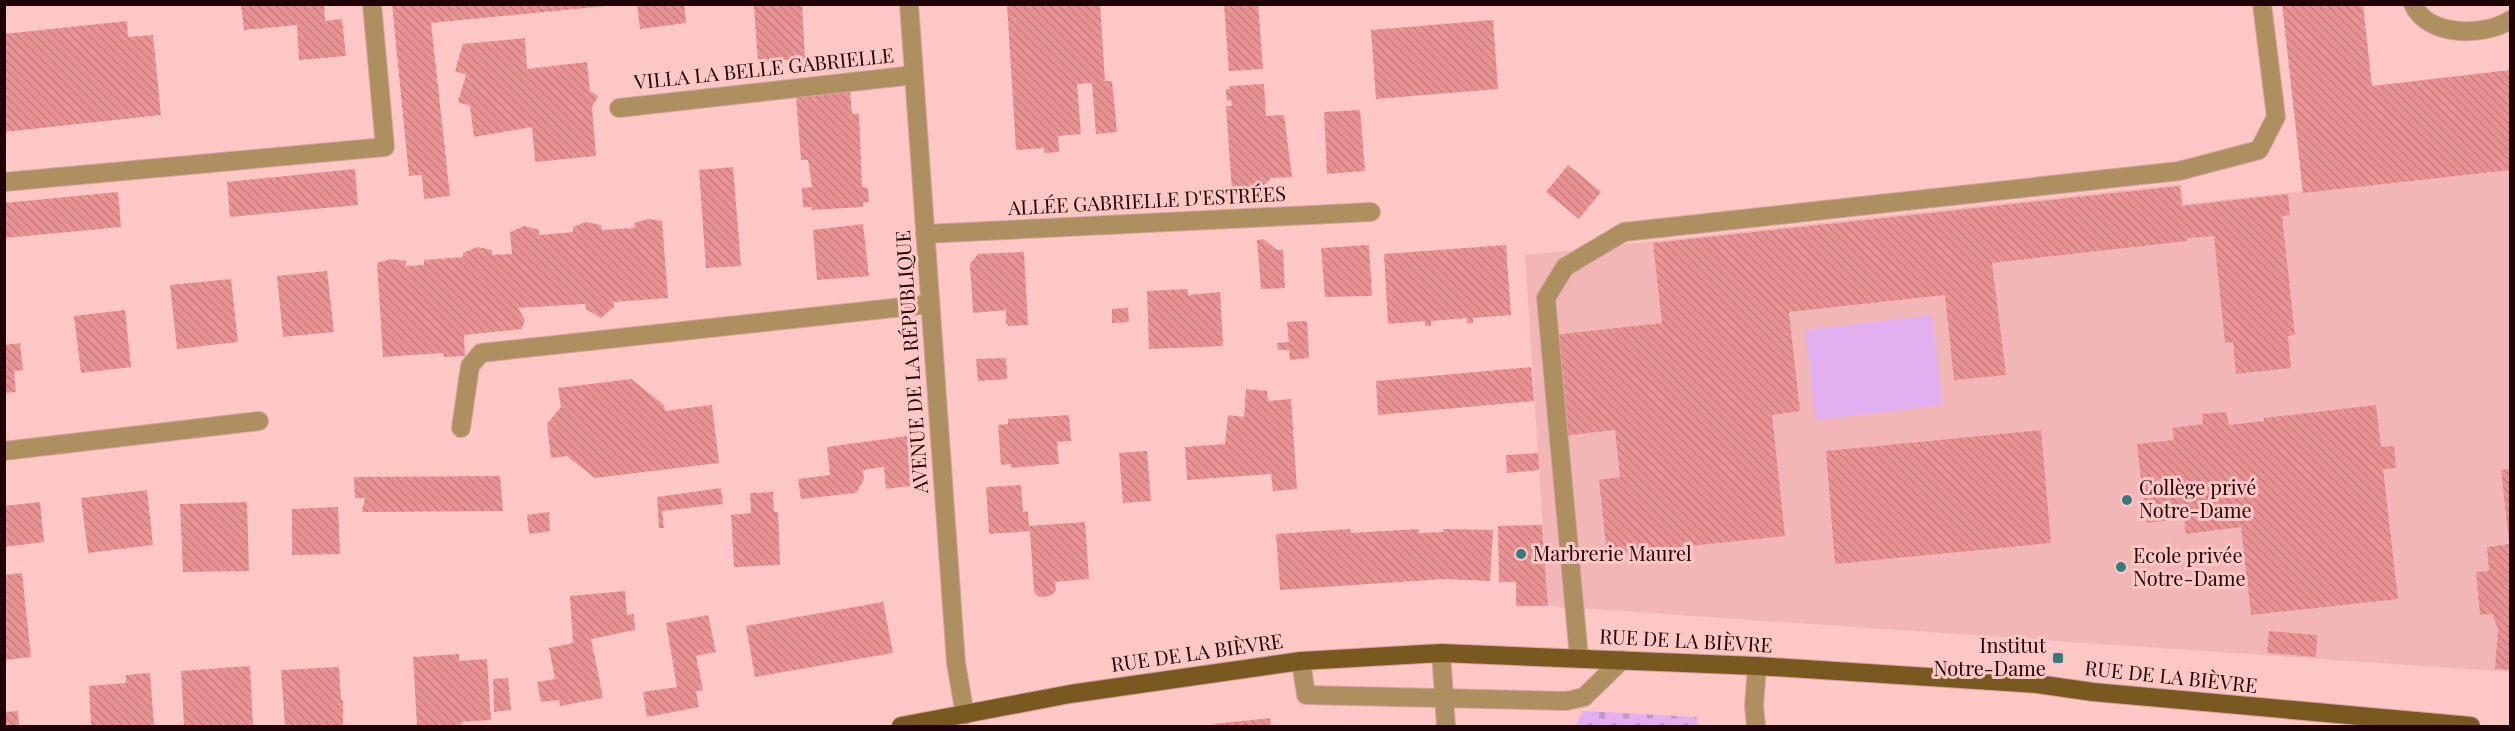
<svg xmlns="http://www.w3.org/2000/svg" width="2515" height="731" font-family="'Playfair Display',serif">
  <defs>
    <pattern id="cemetery-stones" width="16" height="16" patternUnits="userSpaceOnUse" patternTransform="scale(1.5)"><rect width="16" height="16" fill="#e2b0ef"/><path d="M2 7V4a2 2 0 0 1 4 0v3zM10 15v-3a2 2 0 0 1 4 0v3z" fill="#c196cb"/></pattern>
    <pattern id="building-back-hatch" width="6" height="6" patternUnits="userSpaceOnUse" patternTransform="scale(1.5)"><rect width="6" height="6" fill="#ea9394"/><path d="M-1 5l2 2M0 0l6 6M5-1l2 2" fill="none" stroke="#c87d7e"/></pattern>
  </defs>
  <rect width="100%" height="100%" fill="#fdc7c6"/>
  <path fill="#f2b6b6" d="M2510,169V672L1548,606L1525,255L2181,184L2184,204Z"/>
  <path fill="url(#cemetery-stones)" d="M1583,711L1697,717L1698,726H1576Z"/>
  <path fill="#e2b0ef" d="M1932,315L1943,405L1816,420L1805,330Z"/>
  <g fill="url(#building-back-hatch)">
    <path d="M241,4H324L325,21L342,19L346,56L299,60L297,25L244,30Z"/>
    <path d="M392,4H605L606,6L431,23L450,196L424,199L422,175L409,176Z"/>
    <path d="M637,4H684L686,23L640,29Z"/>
    <path d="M802,4L805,58L758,62L754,6Z"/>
    <path d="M1007,4H1100L1105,81H1112L1117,132L1096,134L1092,83L1077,84L1081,134L1058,136L1059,152L1044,153V148L1016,150Z"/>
    <path d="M1224,4H1258L1263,69L1229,71Z"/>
    <path d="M2282,4H2363L2372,86L2510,70V170L2303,193Z"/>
    <path d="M1493,20L1498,89L1376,99L1371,30Z"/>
    <path d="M127,21L128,37L153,35L161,115L4,132V34Z"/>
    <path d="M525,38L527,69L587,62L590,91L598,96L592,107L596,156L535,162L532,127L474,137L470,106L458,102L466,75L455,71L463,44Z"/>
    <path d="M1264,84L1266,116L1284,115L1292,177L1271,178L1259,190L1232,192L1226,106H1232L1231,100L1227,101L1226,89H1230V86Z"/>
    <path d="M850,91L852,114H859L862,187L868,188L869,202L863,203V207L812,210V207H803L802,188L812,187L808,160H801L796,97Z"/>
    <path d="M1360,110L1365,171L1327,174L1324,112Z"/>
    <path d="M1568,165L1601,192L1579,219L1546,192Z"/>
    <path d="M733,167L741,266L706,268L699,170Z"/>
    <path d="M355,169L358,205L230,217L227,182Z"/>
    <path d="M2180,186L2182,206L2288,194L2290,215L2282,216L2295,335L2288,336L2291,368L2236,374L2233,342L2225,343L2214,236L2187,238V241L1992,263L2006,375L1954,380L1945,295L1789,312L1800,411L1772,415L1785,536L1607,555L1599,480L1620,477L1615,430L1563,436L1553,335L1662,323L1653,243Z"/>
    <path d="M118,192L121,227L4,238V203Z"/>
    <path d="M648,219L662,221L668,298L614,302V307L601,318L586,309L585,304L518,308L525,320L522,329L464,335L465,356L444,357V353L383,357L377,263L391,259L406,261V266L424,265V260L463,257V253L477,247L492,250V255L512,254L510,232L524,226L539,230V235L573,232V227L586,222L601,225L602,230L635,228L634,223Z"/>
    <path d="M863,224L869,276L817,280L813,230Z"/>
    <path d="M1263,239L1277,250H1283L1285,288L1261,289L1257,240Z"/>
    <path d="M1369,245L1372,296L1325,297L1321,248Z"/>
    <path d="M1506,245L1511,315L1473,318V323H1467V318L1431,321V326H1425V321L1388,324L1384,254Z"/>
    <path d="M1024,252L1028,325L1009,326L1006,323V310L973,313L970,264L978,254Z"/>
    <path d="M327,271L334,332L283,337L277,276Z"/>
    <path d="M231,279L238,342L177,349L170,285Z"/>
    <path d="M1188,289V295L1220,292L1223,346L1149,349L1147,291Z"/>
    <path d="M1128,308L1129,322L1112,323V309Z"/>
    <path d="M125,310L131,367L81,373L74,316Z"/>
    <path d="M1307,321L1309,358L1290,360L1289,350H1278L1277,343L1289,342L1287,322Z"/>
    <path d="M20,343L23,370L14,371L16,392L4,393V345Z"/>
    <path d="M1006,358L1007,379L978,381L976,359Z"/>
    <path d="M1531,367L1534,401L1378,415L1376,381Z"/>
    <path d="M631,379L664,405L665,411L712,405L719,463L595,478L567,456L551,458L547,424L561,407L558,388Z"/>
    <path d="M1246,389L1267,391L1268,401L1291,399L1297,489L1273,491L1271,474L1187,480L1185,447L1225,444L1228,415L1244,417Z"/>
    <path d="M2376,405L2381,447L2394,446L2396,468L2383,469L2398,599L2251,615L2241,527L2186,534L2184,519L2146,523L2137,444L2174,440L2172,428L2203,424L2202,414L2226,412L2229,425L2264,421V418Z"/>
    <path d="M1069,415L1071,441L1057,442L1059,464L1011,468V464L1001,465L998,425L1008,424V419Z"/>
    <path d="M2041,430L2051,543L1835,564L1826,451Z"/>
    <path d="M907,436L910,486L886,489L884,467L863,470L864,480L856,493L801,499L798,479L830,475L827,447Z"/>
    <path d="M1147,451L1151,501L1123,503L1119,453Z"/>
    <path d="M1538,453L1539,470L1507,473L1506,455Z"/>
    <path d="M2510,469V540L2509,541L2501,470Z"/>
    <path d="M500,476L503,511L362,512L365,498H355L354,477Z"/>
    <path d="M1021,485L1023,512L1028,511L1029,526L1085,522L1089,579L1055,582L1056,591L1050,596L1039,597L1034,592L1030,531L989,534L986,487Z"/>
    <path d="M721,488L723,504L662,511L664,528H659L657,497Z"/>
    <path d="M147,490L153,545L88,553L81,498Z"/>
    <path d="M773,492L774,512H778L780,565L734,567L731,515L751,513L750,493Z"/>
    <path d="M40,502L44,542L4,547V506Z"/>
    <path d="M247,502L249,571L183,572L180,504Z"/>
    <path d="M338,507L340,554L292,555V509Z"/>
    <path d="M549,512L550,531L529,534L527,515Z"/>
    <path d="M1542,525L1548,606H1516V582H1499L1498,526Z"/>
    <path d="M1350,529L1351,533L1419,529V533L1443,532V529L1493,530L1490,581L1444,579L1280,590L1276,534Z"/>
    <path d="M2510,544V670L2495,669L2498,629L2492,614L2480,615L2476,572L2489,571L2487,547Z"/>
    <path d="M22,573L31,657L4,660V575Z"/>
    <path d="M625,591L627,615L634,614L635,630L591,639L603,698L560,706L559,700L541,702L537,682L555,679L549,648L573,643L570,596Z"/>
    <path d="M883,602L893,653L755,677L746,626Z"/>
    <path d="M708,615L716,652L696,656L703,690L696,691L699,707L647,717L643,692L677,687L666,623Z"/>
    <path d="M2269,631L2317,635L2316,657L2267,653Z"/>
    <path d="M459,654V661L487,659L491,720L461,722L462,726H417L413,657Z"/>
    <path d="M250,666L253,726H184L181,671Z"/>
    <path d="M339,667L341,700H343V726H285L281,670Z"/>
    <path d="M150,673L154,726H91L89,686L126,683V675Z"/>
    <path d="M508,678L511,710L494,712L493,679Z"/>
    <path d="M18,711L19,726H4V712Z"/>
    <path d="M1270,718L1271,726H1214V724Z"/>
  </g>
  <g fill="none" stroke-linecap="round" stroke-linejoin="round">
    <g stroke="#d5a4a3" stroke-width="20">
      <g id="minor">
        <path d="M909,4L956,663L965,715"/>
        <path d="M2413,4C2427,37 2484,37 2510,20"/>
        <path d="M619,108L914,75"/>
        <path d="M4,182L385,147L372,4"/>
        <path d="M925,234L1371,212"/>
        <path d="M461,428L470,366L481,353L930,304"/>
        <path d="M4,451L259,421"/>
        <path d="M1441,653L1446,726"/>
        <path d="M1579,658L1546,298L1565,267L1624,232L2179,171L2259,150L2276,117L2262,4"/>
        <path d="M1301,661L1306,695L1566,701L1584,697L1622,660"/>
        <path d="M1756,726L1754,706L1757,666"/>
      </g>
    </g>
    <g stroke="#d5a4a3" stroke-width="20">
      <path id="major" d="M901,726L1070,694L1301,661L1441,653L1757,666L2037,684L2093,692L2471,726"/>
    </g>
    <use href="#minor" stroke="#ae9060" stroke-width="18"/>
    <use href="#major" stroke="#79591f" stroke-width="18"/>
  </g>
  <g fill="#327b7e" stroke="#fdc7c6" stroke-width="2">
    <circle cx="2127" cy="500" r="6"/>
    <circle cx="1521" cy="554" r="6"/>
    <circle cx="2121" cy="567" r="6"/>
    <rect x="2052" y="652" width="12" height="12" rx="3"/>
  </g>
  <g text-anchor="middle" stroke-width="6" stroke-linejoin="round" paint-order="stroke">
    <g font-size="20" fill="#1e0204" stroke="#fdc7c6">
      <text transform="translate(764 69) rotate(-6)" y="7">VILLA LA BELLE GABRIELLE</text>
      <text transform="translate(1147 201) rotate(-3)" y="7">ALLÉE GABRIELLE D'ESTRÉES</text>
      <text transform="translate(912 362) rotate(-94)" y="7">AVENUE DE LA RÉPUBLIQUE</text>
      <text transform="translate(1686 641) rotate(3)" y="7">RUE DE LA BIÈVRE</text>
      <text transform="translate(1197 653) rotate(-8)" y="7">RUE DE LA BIÈVRE</text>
      <text transform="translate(2171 677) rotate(6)" y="7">RUE DE LA BIÈVRE</text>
    </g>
    <g font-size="20" fill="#1e0204" stroke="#fdc7c6" text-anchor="start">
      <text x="2139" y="495">Collège privé<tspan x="2139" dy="23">Notre-Dame</tspan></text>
      <text x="1533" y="561">Marbrerie Maurel</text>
      <text x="2133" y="563">Ecole privée<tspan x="2133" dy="23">Notre-Dame</tspan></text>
      <text x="2046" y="653" text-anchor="end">Institut<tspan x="2046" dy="23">Notre-Dame</tspan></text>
    </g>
  </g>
  <rect width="2515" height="731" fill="none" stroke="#1e0204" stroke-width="12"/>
</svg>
